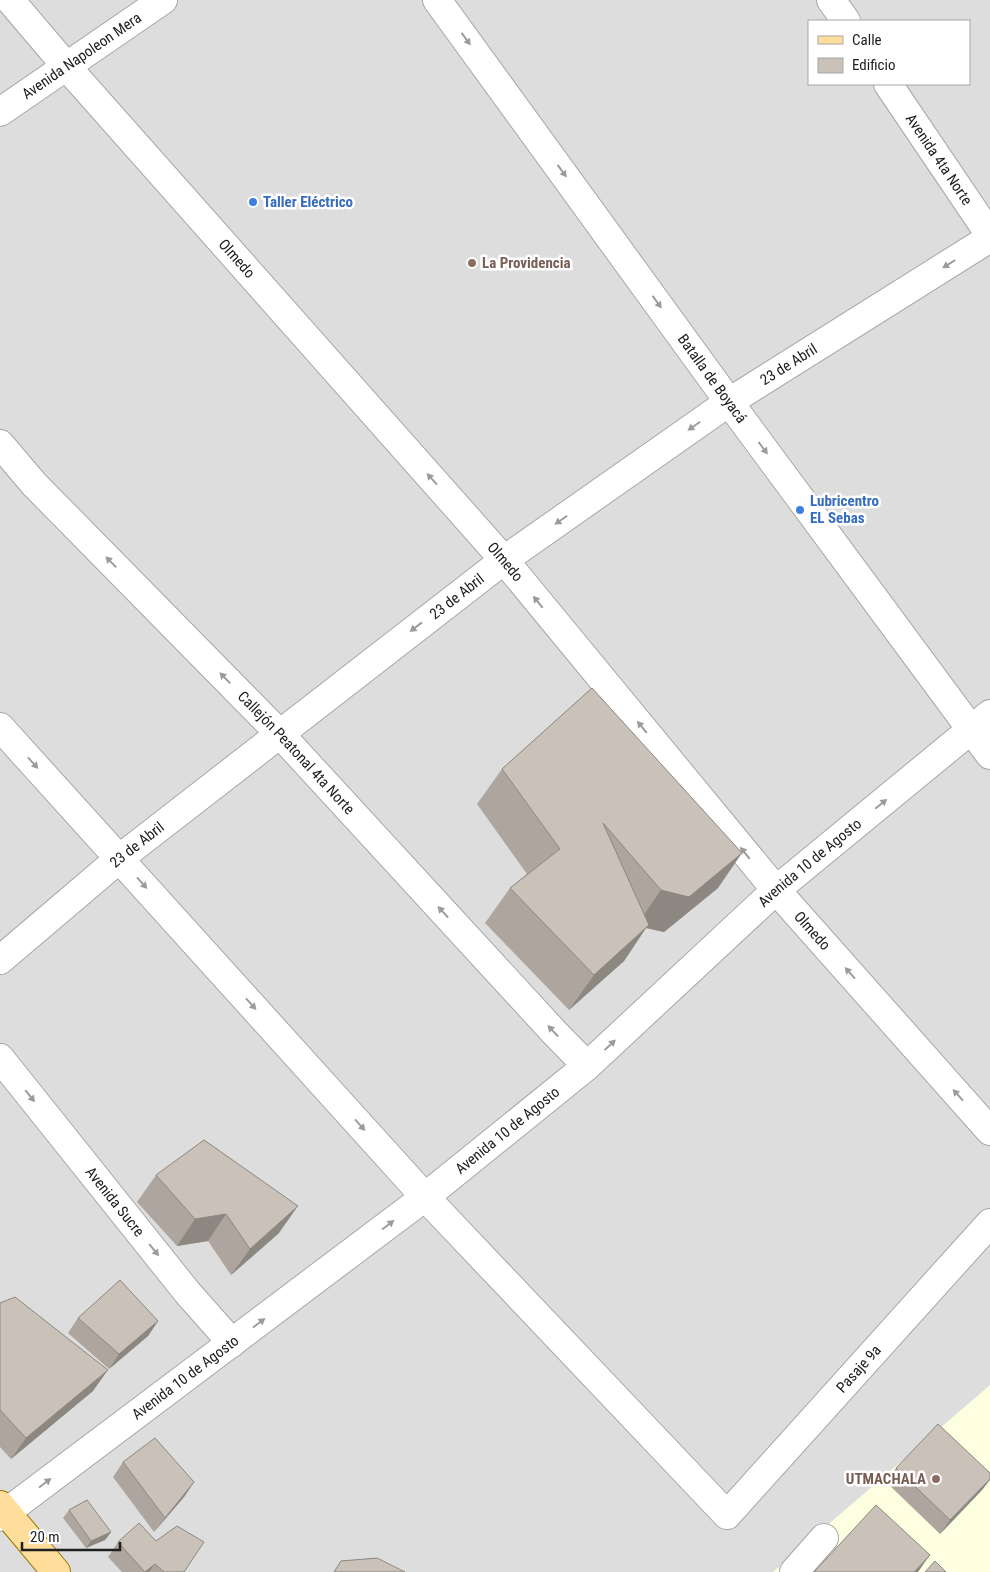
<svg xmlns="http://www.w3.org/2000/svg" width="990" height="1572" font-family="'Roboto Condensed',sans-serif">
  <rect width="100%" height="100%" fill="#f1eee5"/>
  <path fill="#dedddd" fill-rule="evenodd" d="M0,0H990V1572H0ZM809,21H969V84H809Z"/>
  <path fill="#fcffe0" d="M990,1385V1572H773Z"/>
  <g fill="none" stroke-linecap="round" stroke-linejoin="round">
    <g stroke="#a7a7a7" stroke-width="30">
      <g id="minor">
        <path id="s1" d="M10,0L66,66L504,560L776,890L990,1131"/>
        <path id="s2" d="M437,0L729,402L990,755"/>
        <path d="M831,0L846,21"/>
        <path id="s3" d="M888,84L990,235"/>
        <path id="s4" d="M0,112L163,0"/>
        <path id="s5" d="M0,444L34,484L279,733L553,1031L587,1066"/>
        <path id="s6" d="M0,727L425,1197L727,1515L990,1223"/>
        <path id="s7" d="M0,960L120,858L504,560L729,402L990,238"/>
        <path id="s8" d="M0,1058L187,1292L232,1343"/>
        <path id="s9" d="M0,1517L425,1197L587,1066L776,890L990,714"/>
        <path d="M794,1572L824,1538"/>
      </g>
    </g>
    <g stroke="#9b7600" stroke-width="30">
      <path id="major" d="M0,1505L56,1572"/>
    </g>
    <use href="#minor" stroke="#fff" stroke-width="28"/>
    <use href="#major" stroke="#ffde9c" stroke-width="28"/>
  </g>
  <g fill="#aea69e">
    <path d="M592,688L718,888L664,932L646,928L624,961L569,1010L485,923L510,888L527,874L477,804L502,769Z"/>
    <path d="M156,1175L279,1233L231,1275L208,1241L177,1246L137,1202Z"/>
    <path d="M0,1303L93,1391L11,1459L0,1447Z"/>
    <path d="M78,1318L158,1321L148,1336L109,1369L68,1333Z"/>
    <path d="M123,1462L194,1482L184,1497L154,1532L113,1477Z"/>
    <path d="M896,1468L990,1473V1480L982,1490L940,1534L886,1482Z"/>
    <path d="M69,1510L111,1532L105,1540L86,1548L63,1518Z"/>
    <path d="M118,1542L184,1572H122L108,1557Z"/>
  </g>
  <g fill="#8d8781">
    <path d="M742,853L718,888L664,932L646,928L624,961L569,1010L594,975L636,926L661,890Z"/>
    <path d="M298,1206L279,1233L231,1275L250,1249Z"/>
    <path d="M226,1214L208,1241L177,1246L195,1219Z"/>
    <path d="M158,1321L148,1336L109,1369L119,1354Z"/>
    <path d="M108,1370L93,1391L11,1459L26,1438Z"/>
    <path d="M990,1479L982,1490L940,1534L950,1520Z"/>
    <path d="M194,1482L184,1497L154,1532L165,1518Z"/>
    <path d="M111,1532L105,1540L86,1548L91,1541Z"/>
    <path d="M930,1555L918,1572H914Z"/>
    <path d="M155,1564L149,1572H145Z"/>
  </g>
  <g fill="#cac1b8" stroke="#8d8781">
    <path d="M592,688L742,853L689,897L661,890L603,823L649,925L594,975L510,888L560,849L502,769Z"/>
    <path d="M204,1140L298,1206L250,1249L226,1214L195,1219L156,1175Z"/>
    <path d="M120,1280L158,1321L119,1354L78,1318Z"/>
    <path d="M15,1297L108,1370L26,1438L0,1410V1303Z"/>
    <path d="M938,1424L990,1473V1479L950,1520L896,1468Z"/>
    <path d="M155,1438L194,1482L165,1518L123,1462Z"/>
    <path d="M87,1500L111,1532L91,1541L69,1510Z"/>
    <path d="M876,1505L930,1555L914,1572H814Z"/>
    <path d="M139,1523L156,1541L177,1526L204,1542L184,1572H164L155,1564L145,1572L118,1542Z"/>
    <path d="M377,1558L405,1572H334L341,1561Z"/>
    <path d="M935,1561L946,1572H925Z"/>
  </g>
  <defs><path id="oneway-solid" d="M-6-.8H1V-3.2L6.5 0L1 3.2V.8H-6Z" transform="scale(1.25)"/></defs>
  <g fill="#9b9b9b">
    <use href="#oneway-solid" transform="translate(466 39) rotate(54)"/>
    <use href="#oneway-solid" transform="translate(562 171) rotate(54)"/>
    <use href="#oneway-solid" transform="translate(949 264) rotate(148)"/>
    <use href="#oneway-solid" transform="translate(657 302) rotate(54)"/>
    <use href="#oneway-solid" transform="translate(694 426) rotate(145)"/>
    <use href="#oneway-solid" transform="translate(763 448) rotate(53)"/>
    <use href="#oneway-solid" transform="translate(432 479) rotate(-132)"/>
    <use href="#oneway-solid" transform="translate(561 520) rotate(145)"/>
    <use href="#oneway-solid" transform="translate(111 562) rotate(-134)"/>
    <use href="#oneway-solid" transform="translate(538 602) rotate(-129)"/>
    <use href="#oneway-solid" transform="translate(416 627) rotate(142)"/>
    <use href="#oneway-solid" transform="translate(225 678) rotate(-134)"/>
    <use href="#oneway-solid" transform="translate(642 727) rotate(-129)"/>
    <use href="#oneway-solid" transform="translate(33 763) rotate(48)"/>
    <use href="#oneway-solid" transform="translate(881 804) rotate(-39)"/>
    <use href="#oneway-solid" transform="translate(745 853) rotate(-129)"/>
    <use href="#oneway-solid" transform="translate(142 883) rotate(48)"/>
    <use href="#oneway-solid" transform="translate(443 912) rotate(-133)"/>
    <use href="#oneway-solid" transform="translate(850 973) rotate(-132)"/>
    <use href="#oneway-solid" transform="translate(251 1004) rotate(48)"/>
    <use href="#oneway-solid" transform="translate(553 1031) rotate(-133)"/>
    <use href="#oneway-solid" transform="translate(610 1045) rotate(-43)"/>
    <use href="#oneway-solid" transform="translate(958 1095) rotate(-132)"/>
    <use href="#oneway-solid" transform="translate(30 1096) rotate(51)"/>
    <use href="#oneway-solid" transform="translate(360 1125) rotate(48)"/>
    <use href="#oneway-solid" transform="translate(388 1225) rotate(-37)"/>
    <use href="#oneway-solid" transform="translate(154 1250) rotate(51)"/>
    <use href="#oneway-solid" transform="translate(259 1323) rotate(-37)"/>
    <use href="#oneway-solid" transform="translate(45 1483) rotate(-37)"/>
  </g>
  <g fill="#3f7fe0" stroke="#fff" stroke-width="2">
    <circle cx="253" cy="202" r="5"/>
    <circle cx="800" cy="510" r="5"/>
  </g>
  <g fill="#8d6e63" stroke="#fff" stroke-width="2">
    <circle cx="472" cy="263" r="5"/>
    <circle cx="936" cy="1479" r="5"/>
  </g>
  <g text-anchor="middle" stroke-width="5" stroke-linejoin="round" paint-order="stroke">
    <g font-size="15" fill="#202020" stroke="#fff">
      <text dy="5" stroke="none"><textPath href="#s4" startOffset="99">Avenida Napoleon Mera</textPath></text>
      <text dy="5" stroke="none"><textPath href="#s3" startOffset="91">Avenida 4ta Norte</textPath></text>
      <text dy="5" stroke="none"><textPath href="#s1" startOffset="344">Olmedo</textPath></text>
      <text dy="5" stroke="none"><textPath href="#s7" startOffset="989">23 de Abril</textPath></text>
      <text dy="5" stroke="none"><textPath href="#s2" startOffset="468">Batalla de Boyacá</textPath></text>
      <text dy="5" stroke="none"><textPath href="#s1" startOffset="749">Olmedo</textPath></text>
      <text dy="5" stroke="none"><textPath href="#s7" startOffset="584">23 de Abril</textPath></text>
      <text dy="5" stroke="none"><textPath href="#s5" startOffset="428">Callejón Peatonal 4ta Norte</textPath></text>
      <text dy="5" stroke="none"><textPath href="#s7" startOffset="179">23 de Abril</textPath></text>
      <text dy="5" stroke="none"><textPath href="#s9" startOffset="1042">Avenida 10 de Agosto</textPath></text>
      <text dy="5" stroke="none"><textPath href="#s1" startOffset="1229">Olmedo</textPath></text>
      <text dy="5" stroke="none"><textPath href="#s9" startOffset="638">Avenida 10 de Agosto</textPath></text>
      <text dy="5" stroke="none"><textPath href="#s8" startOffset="184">Avenida Sucre</textPath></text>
      <text dy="5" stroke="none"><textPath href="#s6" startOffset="1269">Pasaje 9a</textPath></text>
      <text dy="5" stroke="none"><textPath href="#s9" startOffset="232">Avenida 10 de Agosto</textPath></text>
    </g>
    <g font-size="15" font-weight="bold" fill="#366cbe" stroke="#fff" text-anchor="start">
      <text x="263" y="207">Taller Eléctrico</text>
      <text x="810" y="506">Lubricentro<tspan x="810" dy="17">EL Sebas</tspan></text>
    </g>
    <g font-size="15" font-weight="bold" fill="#785e54" stroke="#fff" text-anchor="start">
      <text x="482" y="268">La Providencia</text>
      <text x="926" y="1484" text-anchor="end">UTMACHALA</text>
    </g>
  </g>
  <rect x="808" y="20" width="162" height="65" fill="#ffffff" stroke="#a6a6a6"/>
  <rect x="818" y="36" width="25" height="8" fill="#ffde9c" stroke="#a6a6a6"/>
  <text x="852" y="45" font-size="15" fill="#202020">Calle</text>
  <rect x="818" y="58" width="25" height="15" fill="#cac1b8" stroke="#a6a6a6"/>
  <text x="852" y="70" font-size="15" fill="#202020">Edificio</text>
  <path d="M22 1542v8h98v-8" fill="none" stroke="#202020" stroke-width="2.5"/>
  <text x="30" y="1542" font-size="15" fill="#202020" stroke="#ffffff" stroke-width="4" paint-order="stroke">20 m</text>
</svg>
